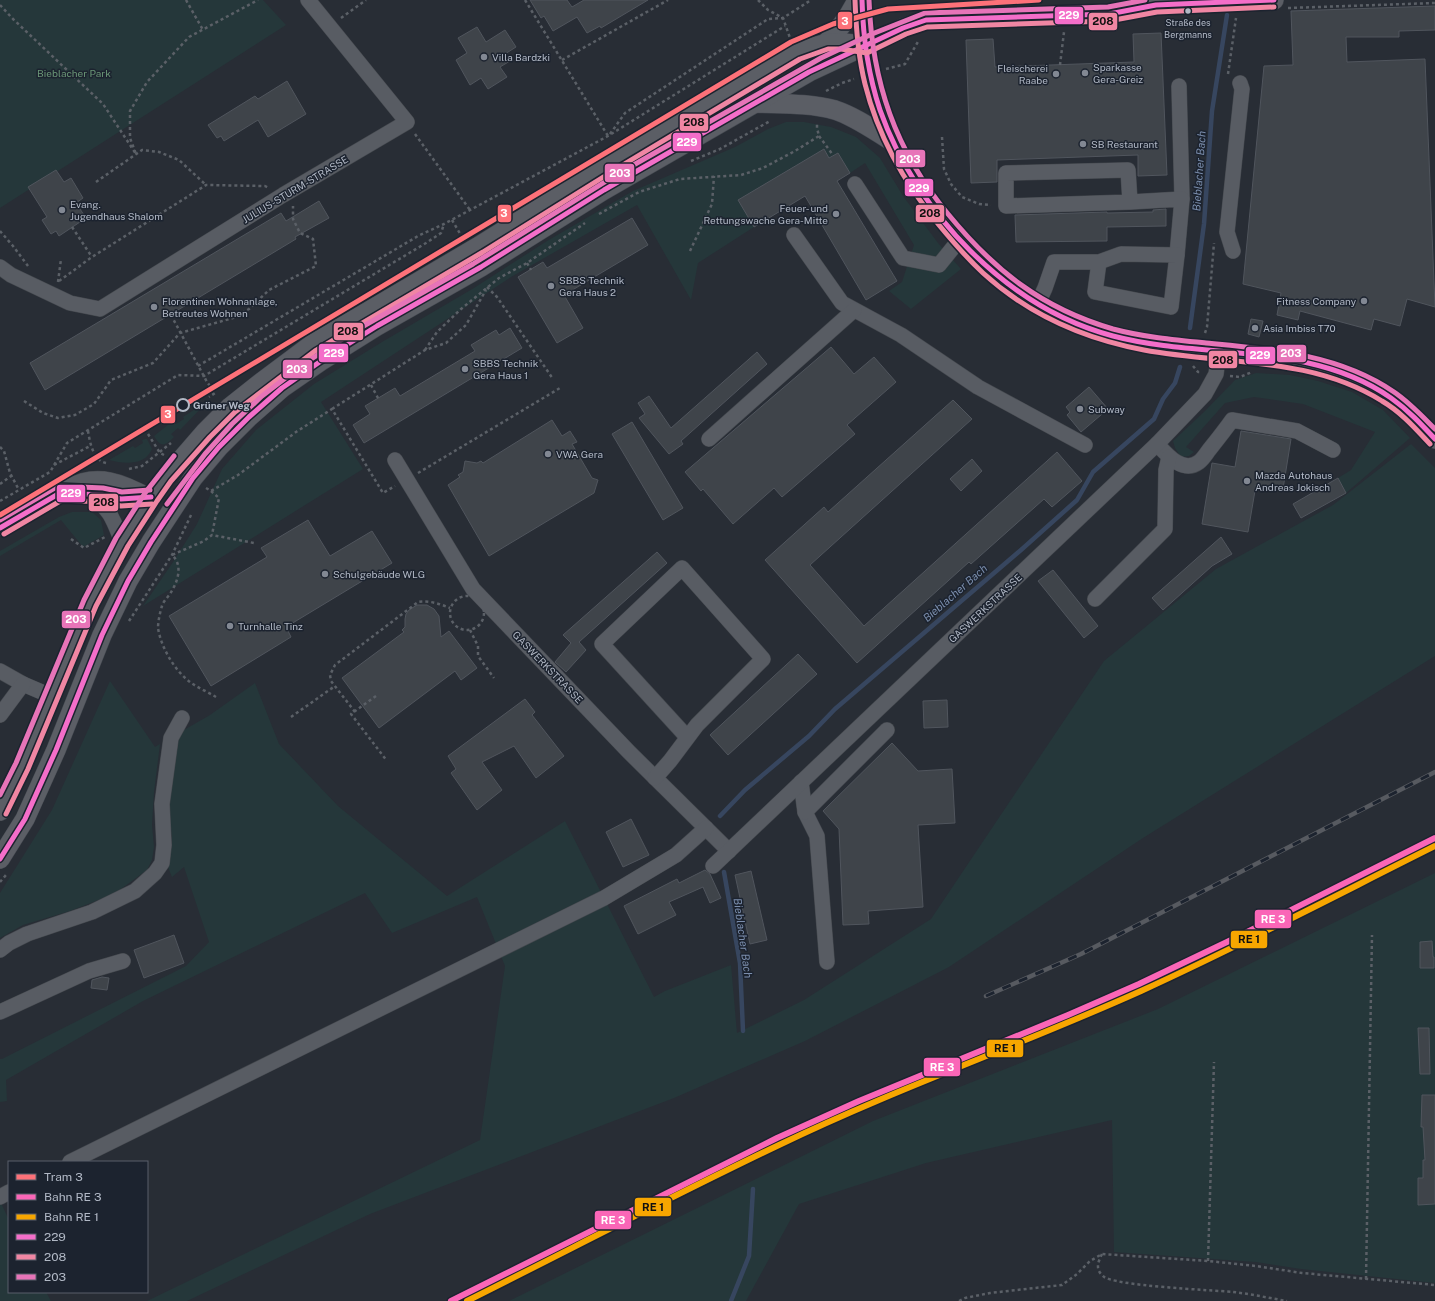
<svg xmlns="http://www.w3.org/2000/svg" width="1435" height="1301" font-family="'Public Sans',sans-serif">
  <rect width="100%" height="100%" fill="#282d35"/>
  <g fill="#25373a">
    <path d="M0,0H263L286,25L0,208Z"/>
    <path d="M786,122H804L831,127L856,137L880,158L903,196L938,243L961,269L911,309L889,291L902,282L914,245L865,163L850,173L838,153L829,158L824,149L738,200L754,227L698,263L691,300L637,205L511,277L321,402L363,469L143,606L173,562L197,524L222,469L256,430L314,384L382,342L474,288L547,241L633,191L735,147L768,129Z"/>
    <path d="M1256,373L1290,375L1318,381L1352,392L1383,410L1410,438L1346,493L1338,478L1351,470L1375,432L1303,404L1254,397L1225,403L1186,447L1194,452L1189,456L1181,457L1175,448L1173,441L1205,411L1235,380Z"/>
    <path d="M203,404L204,405L180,430L178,428L171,434L174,437C165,446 161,448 154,436L173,421L176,424L184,419L183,417Z"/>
    <path d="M145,439H147L152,449C145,466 124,464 109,460L133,446L135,448L143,443L142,440Z"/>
    <path d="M1411,444L1435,468V656L1143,838L949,967L805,1041L674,1098L370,1214L187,1301H147L480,1140L505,966L477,897L392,933L365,893L143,1001L6,1080L7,1101L0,1102V1059H2L186,966L209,942L184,867L172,877L168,867L172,843L169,800L177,734L210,715L255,683L279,744L338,806L447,896L565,821L654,997L665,991L731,965L737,1033L804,1000L931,919L1104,661L1216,569L1333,505Z"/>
    <path d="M72,512H92L101,520L104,535L83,547L61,520L0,556V551L59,517Z"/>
    <path d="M110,681L155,747L160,744L154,792L152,825L154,847L152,860L147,870L114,894L70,911L23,925L0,938V893L52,810Z"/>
    <path d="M1435,873V1283L1301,1269L1256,1262L1114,1252L1112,1120L926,1163L799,1204L746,1301H509L873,1121L1158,1009Z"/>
    <path d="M0,1201L9,1220V1292H46L51,1301H0Z"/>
  </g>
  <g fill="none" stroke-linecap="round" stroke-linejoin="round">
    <g stroke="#37465f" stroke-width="4.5">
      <path d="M1190,328L1204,224L1212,111L1227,15"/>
      <path d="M720,816L745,790L809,736L835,709L1021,550L1077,500L1093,472L1154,419L1163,399L1175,383L1180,367"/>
      <path d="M724,872L740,963L743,1031"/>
      <path d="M731,1301L749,1256L753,1189"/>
    </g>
  </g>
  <g fill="#3f444a" stroke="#50555d">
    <path d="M530,0H567L572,7L584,0H648L601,28L600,26L587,33L577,17L553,31L544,16L541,18Z"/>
    <path d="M1435,6V30L1399,31V37H1346L1347,62L1425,59L1435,307L1407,299L1400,326L1374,319L1371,330L1300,311L1298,320L1277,315L1281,293L1243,284L1264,66L1293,65L1291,11Z"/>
    <path d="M477,27L486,42L505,30L516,47L505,54L510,61L500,67L507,77L488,89L481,78L470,85L456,60L467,53L458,38Z"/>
    <path d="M1161,33L1167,175L1138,176V155L997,160V182L971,183L966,40L993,39L995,67L1134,62L1133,34Z"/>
    <path d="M287,81L306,114L268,137L258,120L224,141L221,136L217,138L208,125L255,96L258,99Z"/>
    <path d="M824,149L829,158L838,153L850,173L837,181L897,281L866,300L805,196L754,227L738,200Z"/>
    <path d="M56,170L64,182L71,178L83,198L76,203L86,218L59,236L56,231L51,234L42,220L47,217L28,187Z"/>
    <path d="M319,201L329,218L295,237L296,239L45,390L30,363L281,213L286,221Z"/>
    <path d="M1166,209V226L1107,227V241L1016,242L1015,215L1107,212V213L1153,212V210Z"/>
    <path d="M632,218L648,245L564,295L583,328L557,343L518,277L543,262L547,268Z"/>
    <path d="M1251,319L1263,321L1259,337L1248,334Z"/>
    <path d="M510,328L522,348L364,443L353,425L370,414L365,406L395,388L400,396L475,351L471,345L496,330L499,335Z"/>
    <path d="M831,347L854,374L874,357L896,382L847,425L855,434L782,497L774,488L733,524L703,489L701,491L685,472Z"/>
    <path d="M757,352L767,364L681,441L683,444L669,454L639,418L645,414L638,403L649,396L671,428Z"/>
    <path d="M1089,387L1108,409L1081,432L1067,415L1070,412L1066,407Z"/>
    <path d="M953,400L972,419L810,565L864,626L1057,452L1082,481L1052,507L1044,499L971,564L969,562L857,663L765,560L824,507L828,512Z"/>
    <path d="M552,420L562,436L570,431L577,442L572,444L592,478L598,480L594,493L489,556L448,485L460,477L458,475L463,472L465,461L477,463L481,461L483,463Z"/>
    <path d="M632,422L683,508L663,520L612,434Z"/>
    <path d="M1241,431L1291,439L1283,489L1256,485L1248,532L1202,524L1212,463L1235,467Z"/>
    <path d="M972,459L982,471L961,491L950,479Z"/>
    <path d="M1338,478L1346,493L1301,518L1293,504Z"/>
    <path d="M308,520L330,556L372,531L392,563L286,627L291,637L211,686L169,616L267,557L261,548Z"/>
    <path d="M1221,537L1232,554L1212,566L1163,610L1152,598Z"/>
    <path d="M657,552L667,563L579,642L586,650L566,672L555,662L571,643L563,635Z"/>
    <path d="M1053,570L1098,626L1084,638L1038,581Z"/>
    <path d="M417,605H427L434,609L439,616L441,637L449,631L477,668L461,680L455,671L379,728L342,678L404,632L402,630L405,627V619L406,614L409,610Z"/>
    <path d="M798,654L817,674L728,755L710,735Z"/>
    <path d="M525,699L535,712L532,715L564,756L536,778L514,746L482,762L502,790L477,810L451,773L456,769L448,756Z"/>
    <path d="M947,700L948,727L924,728L923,701Z"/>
    <path d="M892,743L918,771L952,769L955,823L918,825L923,907L868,911L869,924L843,925L839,829L823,811Z"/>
    <path d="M631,819L649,855L623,867L606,832Z"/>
    <path d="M705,870L710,874L721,898L710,903L703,887L669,902L676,915L638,934L624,906L677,879L679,883Z"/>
    <path d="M751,871L767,940L750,944L735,875Z"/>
    <path d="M174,935L184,963L144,978L134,950Z"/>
    <path d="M1432,941L1433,957H1434V968H1420V942Z"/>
    <path d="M102,977L109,978L107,990L91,988L92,980Z"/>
    <path d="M1418,1028H1429L1430,1074H1420Z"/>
    <path d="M1422,1095H1435V1204L1418,1205V1178H1423V1160H1425L1423,1127H1421Z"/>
  </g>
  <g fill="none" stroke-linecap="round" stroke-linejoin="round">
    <g stroke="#44484e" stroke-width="16">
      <g id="minor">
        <path d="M1179,86L1182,199"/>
        <path d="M855,184L903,258L939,265L960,239"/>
        <path d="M1130,202L1006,206V173L1128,170L1130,202L1182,199L1177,255"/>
        <path d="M794,235L842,303L901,335L978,387L1085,445"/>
        <path d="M1233,251L1227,232L1242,89L1240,83"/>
        <path d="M0,267L11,275L70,303L100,309L283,195L407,122L308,0"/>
        <path d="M1038,303L1045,288L1054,262H1099L1121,254L1177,255L1171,307L1095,292L1099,262"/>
        <path d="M709,439L854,310"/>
        <path d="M1157,444C1167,455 1183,474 1199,462C1203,459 1206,454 1209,450C1217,440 1225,430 1232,420L1297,431L1333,450"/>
        <path d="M395,460L473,589L629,752L729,851"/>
        <path d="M60,493L102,495L121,499H132L151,497"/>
        <path d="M90,495C111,510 113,519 122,542"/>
        <path d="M0,528L68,487C97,470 124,482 151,497"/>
        <path d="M1095,599L1165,529L1166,470L1169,457"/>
        <path d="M0,671L23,684L51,696"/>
        <path d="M0,715L23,684"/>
        <path d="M655,778L670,761L697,725L763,659L682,568L602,644L687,737"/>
        <path d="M801,782L805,812L817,836L827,962"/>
        <path d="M805,812L887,730"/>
        <path d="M713,866L1157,444L1205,394L1216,374L1219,352"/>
        <path d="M0,950L9,943L27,934L92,912L135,891L155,873L162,863L164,845L162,804L171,738L182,718"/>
        <path d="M0,1012L89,971L123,961"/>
        <path d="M70,1162L604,898L676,855L706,828"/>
        <path d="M0,1197L9,1192"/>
      </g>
    </g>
    <g stroke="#464a52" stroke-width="20">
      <g id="major">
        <path d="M862,0C861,74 888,150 934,208C953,231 973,256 996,275C1030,303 1071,324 1113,336C1201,360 1305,342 1385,394C1404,406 1419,422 1435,439"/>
        <path d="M827,42C840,29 849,17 857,0"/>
        <path d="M755,103C781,104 810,103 835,110C856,117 875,131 893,142"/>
        <path d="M0,811L22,766L90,603L122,542L151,497L166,477L205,432L230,407L259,384L311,345L479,246L617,160L797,53C822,42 838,40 865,46"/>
        <path d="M0,859L25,819L56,750L102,635L128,581L151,542L193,478L219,447L249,417L282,388L321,361L377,326L481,267L604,190L809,72L903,28L926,20L1109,14L1156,5L1274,0"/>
      </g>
    </g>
    <g stroke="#5b6067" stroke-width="2.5" stroke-dasharray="3 3" stroke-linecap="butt">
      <path d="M186,0L203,30"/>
      <path d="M525,0L608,136"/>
      <path d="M758,0L768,10L783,18L790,38"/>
      <path d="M0,5L13,19L103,104L136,154L130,138V111L147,82L189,37L258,0"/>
      <path d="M1288,8L1435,3"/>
      <path d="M341,18L366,0"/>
      <path d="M562,60L668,0"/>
      <path d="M1060,65L1064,32"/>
      <path d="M886,69L905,64L919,40"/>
      <path d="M1228,74L1236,18"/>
      <path d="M826,91L842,83L854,79"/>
      <path d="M415,134L470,210"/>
      <path d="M610,134L625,113L768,19L783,18L811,0"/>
      <path d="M819,136L833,155"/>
      <path d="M942,137L944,169L951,184L962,197L979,204L991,205"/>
      <path d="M691,161L720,149L770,121"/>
      <path d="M96,182L142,150L159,152L179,160L206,185"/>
      <path d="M599,214L639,192L680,179L741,175L763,168L795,151L819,136L817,128V123"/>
      <path d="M452,220L462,237"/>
      <path d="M72,227L92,257"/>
      <path d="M0,231L13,246L28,266"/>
      <path d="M690,251L712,204L714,176"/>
      <path d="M527,263L531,270"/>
      <path d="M59,281L92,257L206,185L265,186L269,188"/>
      <path d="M58,282L61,259"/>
      <path d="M487,287L497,297L553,379"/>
      <path d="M171,315L207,382L215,393L209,397"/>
      <path d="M1205,333L1207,327L1214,243"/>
      <path d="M425,350L437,332L461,309L499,278L527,263L585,223"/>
      <path d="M198,366L418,236L444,224L608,136L785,26"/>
      <path d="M1193,366L1198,372H1201"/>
      <path d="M1230,376L1240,377L1252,372"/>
      <path d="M371,385L378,398"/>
      <path d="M24,401L43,413L58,418L75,415L94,404L111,380L153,363L180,333L233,318L249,309L269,290L316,266L313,239L300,233L293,219V206"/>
      <path d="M332,409L425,350L446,343L466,325L486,290"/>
      <path d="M88,431C90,443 93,460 106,463"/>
      <path d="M148,434L160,453L164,455"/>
      <path d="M0,447L4,451L10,473L19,490"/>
      <path d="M54,465L90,446"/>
      <path d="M129,469L142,466L171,443"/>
      <path d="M418,473L560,388"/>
      <path d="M0,484L11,476"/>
      <path d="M206,488L211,491L238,475L296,432L332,409L383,493L395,486"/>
      <path d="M211,491L219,498L212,535"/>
      <path d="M0,501L50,472L67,443L178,375L204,376L426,243L441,233L444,224"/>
      <path d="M71,539L84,548L105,537"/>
      <circle cx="467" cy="613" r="17"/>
      <path d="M129,621L172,555L192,513"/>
      <path d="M470,630L478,646V656L494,678"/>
      <path d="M376,696L351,714L387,761"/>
      <path d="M216,697C208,692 198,688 190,682C174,670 161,647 158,628C158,622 160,612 162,606C163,602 167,598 170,594C177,583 184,566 172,555L204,541L212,535L254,543"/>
      <path d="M355,712L331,681L330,675L335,665L418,602C429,600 440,604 450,608"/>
      <path d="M291,717L335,686"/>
      <path d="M0,882L6,875"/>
      <path d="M1102,1254C1098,1262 1095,1269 1103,1276C1112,1286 1212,1290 1233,1292C1251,1294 1269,1298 1287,1301"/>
      <path d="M1208,1261L1214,1062"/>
      <path d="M1366,1279L1372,935"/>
      <path d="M959,1301L965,1298L990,1293L1062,1285L1077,1274L1090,1261L1102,1254L1208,1261L1256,1266L1302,1273L1435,1285"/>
    </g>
    <use href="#minor" stroke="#585c63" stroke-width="15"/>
    <use href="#major" stroke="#5b5e65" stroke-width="19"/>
    <g stroke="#575a60" stroke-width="4.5">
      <path id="rail" d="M986,996L1081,954L1435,772"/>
    </g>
    <use href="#rail" stroke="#1c232f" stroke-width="3" stroke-dasharray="9" stroke-linecap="butt"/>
    <g stroke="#1c232f" stroke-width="8">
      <g id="bus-1">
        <path d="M862,0C863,38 868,74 880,110C916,212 1007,308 1113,336C1204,360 1310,341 1391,398C1408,410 1421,424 1435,439"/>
        <path d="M0,528L60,493L102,495L121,499L151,497"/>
        <path d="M0,859L25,819L56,750L102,635L128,581L151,542L193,478L219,447L249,417L282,388L321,361L377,326L481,267L604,190L809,72L903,28L926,20L1109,14L1156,5L1274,0"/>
      </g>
    </g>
    <g stroke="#1c232f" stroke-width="8">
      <g id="bus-2">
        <path d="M855,0C856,29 858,56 865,84C878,136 905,184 939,225C953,242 967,258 983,273C1028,314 1085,339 1144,350C1225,365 1310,356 1382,401C1401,412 1415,428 1430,444"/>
        <path d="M4,534L62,500L101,502L121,506L152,504"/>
        <path d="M6,814L28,769L96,606L128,546L157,501L171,481L210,437L235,412L315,351L483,252L621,166L800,59L828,49H841L867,53L906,34L927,27L1109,21L1157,12L1274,7"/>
      </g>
    </g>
    <g stroke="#1c232f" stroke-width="8">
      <g id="bus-3">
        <path d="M869,0C872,82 895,150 948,214C994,270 1041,308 1113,329C1143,337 1175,340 1206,343C1270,349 1339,354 1394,392C1409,402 1422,416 1435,429"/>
        <path d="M167,504L205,454L232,424L262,396L305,363L360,328L473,264L616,175L821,58L872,34L925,13L1108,7L1145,0"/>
        <path d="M0,520L58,486L103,488L122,492L150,490"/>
        <path d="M0,795L16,763L84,600L116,538L145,493L174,456"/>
      </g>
    </g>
    <use href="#bus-1" stroke="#f46ec9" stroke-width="5"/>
    <use href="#bus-2" stroke="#f086a3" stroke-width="5"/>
    <use href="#bus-3" stroke="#e774b8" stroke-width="5"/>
    <g stroke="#1c232f" stroke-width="9">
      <path id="rail-1" d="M451,1301L777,1138L859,1101L1068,1015L1139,984L1227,942L1435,838"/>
    </g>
    <g stroke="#1c232f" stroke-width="9">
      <path id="rail-2" d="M467,1301C571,1249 674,1195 779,1145C897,1088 1021,1045 1141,991C1240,946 1337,895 1435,846"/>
    </g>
    <use href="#rail-1" stroke="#fa66b7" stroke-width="6"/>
    <use href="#rail-2" stroke="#f7a600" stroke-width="6"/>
    <g stroke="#1c232f" stroke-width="8">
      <path id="tram-1" d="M0,515L791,42L833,24L888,9L1039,0"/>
    </g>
    <use href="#tram-1" stroke="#fd7179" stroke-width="5"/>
  </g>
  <circle fill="#b2b9c6" stroke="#1c232f" stroke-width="1.5" cx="1188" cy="11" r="3.5"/>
  <g fill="#828893" stroke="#1c232f" stroke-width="1.5">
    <circle cx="484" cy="57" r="4"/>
    <circle cx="1085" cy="73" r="4"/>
    <circle cx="1056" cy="74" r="4"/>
    <circle cx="1083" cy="144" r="4"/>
    <circle cx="62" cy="210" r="4"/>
    <circle cx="836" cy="214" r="4"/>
    <circle cx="551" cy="286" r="4"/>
    <circle cx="1364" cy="301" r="4"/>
    <circle cx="154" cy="307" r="4"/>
    <circle cx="1255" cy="328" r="4"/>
    <circle cx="465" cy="369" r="4"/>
    <circle cx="1080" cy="409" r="4"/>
    <circle cx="548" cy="454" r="4"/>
    <circle cx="1247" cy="481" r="4"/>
    <circle cx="325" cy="574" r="4"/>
    <circle cx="230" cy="626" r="4"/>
  </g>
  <circle fill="#1c232f" stroke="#b2b9c6" stroke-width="2" cx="183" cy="405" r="6"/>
  <g text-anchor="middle" stroke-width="3" stroke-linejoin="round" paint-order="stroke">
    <g font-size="9" fill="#b2b9c6" stroke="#1c232f">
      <text x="1188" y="26">Straße des<tspan x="1188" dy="12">Bergmanns</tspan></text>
    </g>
    <g font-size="10" fill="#b2b9c6" stroke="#1c232f" text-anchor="start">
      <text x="492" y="61">Villa Bardzki</text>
      <text x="1093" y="71">Sparkasse<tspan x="1093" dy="12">Gera-Greiz</tspan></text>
      <text x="1048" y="72" text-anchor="end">Fleischerei<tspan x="1048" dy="12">Raabe</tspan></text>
      <text x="1091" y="148">SB Restaurant</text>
      <text x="70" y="208">Evang.<tspan x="70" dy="12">Jugendhaus Shalom</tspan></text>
      <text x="828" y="212" text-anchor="end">Feuer- und<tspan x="828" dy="12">Rettungswache Gera-Mitte</tspan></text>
      <text x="559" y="284">SBBS Technik<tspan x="559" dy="12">Gera Haus 2</tspan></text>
      <text x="162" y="305">Florentinen Wohnanlage,<tspan x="162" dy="12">Betreutes Wohnen</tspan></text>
      <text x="1356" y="305" text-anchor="end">Fitness Company</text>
      <text x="1263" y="332">Asia Imbiss T70</text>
      <text x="473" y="367">SBBS Technik<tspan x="473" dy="12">Gera Haus 1</tspan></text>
      <text x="1088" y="413">Subway</text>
      <text x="556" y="458">VWA Gera</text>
      <text x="1255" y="479">Mazda Autohaus<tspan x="1255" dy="12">Andreas Jokisch</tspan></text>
      <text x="333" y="578">Schulgebäude WLG</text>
      <text x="238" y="630">Turnhalle Tinz</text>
    </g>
    <g font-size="10" fill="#6a9676" stroke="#1c232f">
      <text x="74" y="77">Bieblacher Park</text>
    </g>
    <g font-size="10" fill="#b2b9c6" stroke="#1c232f">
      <text transform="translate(295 189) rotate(-31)" y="4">JULIUS-STURM-STRASSE</text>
      <text transform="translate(985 608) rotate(-43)" y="4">GASWERKSTRASSE</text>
      <text transform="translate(548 667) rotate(46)" y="4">GASWERKSTRASSE</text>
    </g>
    <g font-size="10" font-weight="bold" fill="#b2b9c6" stroke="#1c232f" text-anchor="start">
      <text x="193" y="409">Grüner Weg</text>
    </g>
    <g font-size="11" font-style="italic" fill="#7b8ead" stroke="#1c232f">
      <text transform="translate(1199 171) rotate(-86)" y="4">Bieblacher Bach</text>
      <text transform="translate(955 593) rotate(-41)" y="4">Bieblacher Bach</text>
      <text transform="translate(743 938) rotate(82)" y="4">Bieblacher Bach</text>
    </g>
  </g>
  <g stroke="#1c232f" stroke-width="1.5">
    <rect x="1054" y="6" width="30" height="19" rx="4" fill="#f46ec9"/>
    <rect x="837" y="11" width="16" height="19" rx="4" fill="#fd7179"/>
    <rect x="1088" y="12" width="30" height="19" rx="4" fill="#f086a3"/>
    <rect x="679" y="113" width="30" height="19" rx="4" fill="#f086a3"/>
    <rect x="672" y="132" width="30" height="20" rx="4" fill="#f46ec9"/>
    <rect x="895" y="149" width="31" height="19" rx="4" fill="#e774b8"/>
    <rect x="604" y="163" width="31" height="20" rx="4" fill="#e774b8"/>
    <rect x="904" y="178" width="30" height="19" rx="4" fill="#f46ec9"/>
    <rect x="915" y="204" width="30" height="19" rx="4" fill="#f086a3"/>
    <rect x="497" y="204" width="15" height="19" rx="4" fill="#fd7179"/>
    <rect x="333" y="322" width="31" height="19" rx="4" fill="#f086a3"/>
    <rect x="318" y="343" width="31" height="20" rx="4" fill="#f46ec9"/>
    <rect x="1276" y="344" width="31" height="19" rx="4" fill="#e774b8"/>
    <rect x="1245" y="346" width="31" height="19" rx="4" fill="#f46ec9"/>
    <rect x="1208" y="350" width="30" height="19" rx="4" fill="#f086a3"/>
    <rect x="282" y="359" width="31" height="20" rx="4" fill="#e774b8"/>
    <rect x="160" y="405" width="16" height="19" rx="4" fill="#fd7179"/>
    <rect x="56" y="484" width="30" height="19" rx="4" fill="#f46ec9"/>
    <rect x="88" y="493" width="31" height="19" rx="4" fill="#f086a3"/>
    <rect x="61" y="610" width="30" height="19" rx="4" fill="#e774b8"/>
    <rect x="1254" y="909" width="38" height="20" rx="4" fill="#fa66b7"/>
    <rect x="1230" y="930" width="38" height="19" rx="4" fill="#f7a600"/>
    <rect x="986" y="1039" width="38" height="19" rx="4" fill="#f7a600"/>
    <rect x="923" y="1057" width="38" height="20" rx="4" fill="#fa66b7"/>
    <rect x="634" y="1197" width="38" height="20" rx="4" fill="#f7a600"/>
    <rect x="594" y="1210" width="38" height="20" rx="4" fill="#fa66b7"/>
  </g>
  <g font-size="11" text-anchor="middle" font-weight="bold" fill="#fff">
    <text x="1069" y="19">229</text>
    <text x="845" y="25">3</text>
    <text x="687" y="146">229</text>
    <text x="910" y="163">203</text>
    <text x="620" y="177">203</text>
    <text x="919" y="192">229</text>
    <text x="504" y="217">3</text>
    <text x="334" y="357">229</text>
    <text x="1291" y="357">203</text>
    <text x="1260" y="359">229</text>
    <text x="297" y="373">203</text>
    <text x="168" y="418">3</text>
    <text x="71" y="497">229</text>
    <text x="76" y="623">203</text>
    <text x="1273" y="923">RE 3</text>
    <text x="942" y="1071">RE 3</text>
    <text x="613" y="1224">RE 3</text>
  </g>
  <g font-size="11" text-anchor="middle" font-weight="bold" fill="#111">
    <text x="1103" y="25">208</text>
    <text x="694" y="126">208</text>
    <text x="930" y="217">208</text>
    <text x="348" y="335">208</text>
    <text x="1223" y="364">208</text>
    <text x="104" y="506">208</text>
    <text x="1249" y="943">RE 1</text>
    <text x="1005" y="1052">RE 1</text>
    <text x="653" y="1211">RE 1</text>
  </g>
  <rect x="8" y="1161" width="140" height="132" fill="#1c232f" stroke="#585f6b"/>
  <rect x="16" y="1174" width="20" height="6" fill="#fd7179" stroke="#585f6b"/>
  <text x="44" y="1181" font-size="12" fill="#b2b9c6">Tram 3</text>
  <rect x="16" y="1194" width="20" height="6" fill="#fa66b7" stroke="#585f6b"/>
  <text x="44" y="1201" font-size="12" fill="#b2b9c6">Bahn RE 3</text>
  <rect x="16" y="1214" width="20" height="6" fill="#f7a600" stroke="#585f6b"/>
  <text x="44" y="1221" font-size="12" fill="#b2b9c6">Bahn RE 1</text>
  <rect x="16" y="1234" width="20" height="6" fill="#f46ec9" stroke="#585f6b"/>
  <text x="44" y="1241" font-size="12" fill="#b2b9c6">229</text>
  <rect x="16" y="1254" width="20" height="6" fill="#f086a3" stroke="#585f6b"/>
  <text x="44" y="1261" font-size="12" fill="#b2b9c6">208</text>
  <rect x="16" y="1274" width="20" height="6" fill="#e774b8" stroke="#585f6b"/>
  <text x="44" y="1281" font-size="12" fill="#b2b9c6">203</text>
</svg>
